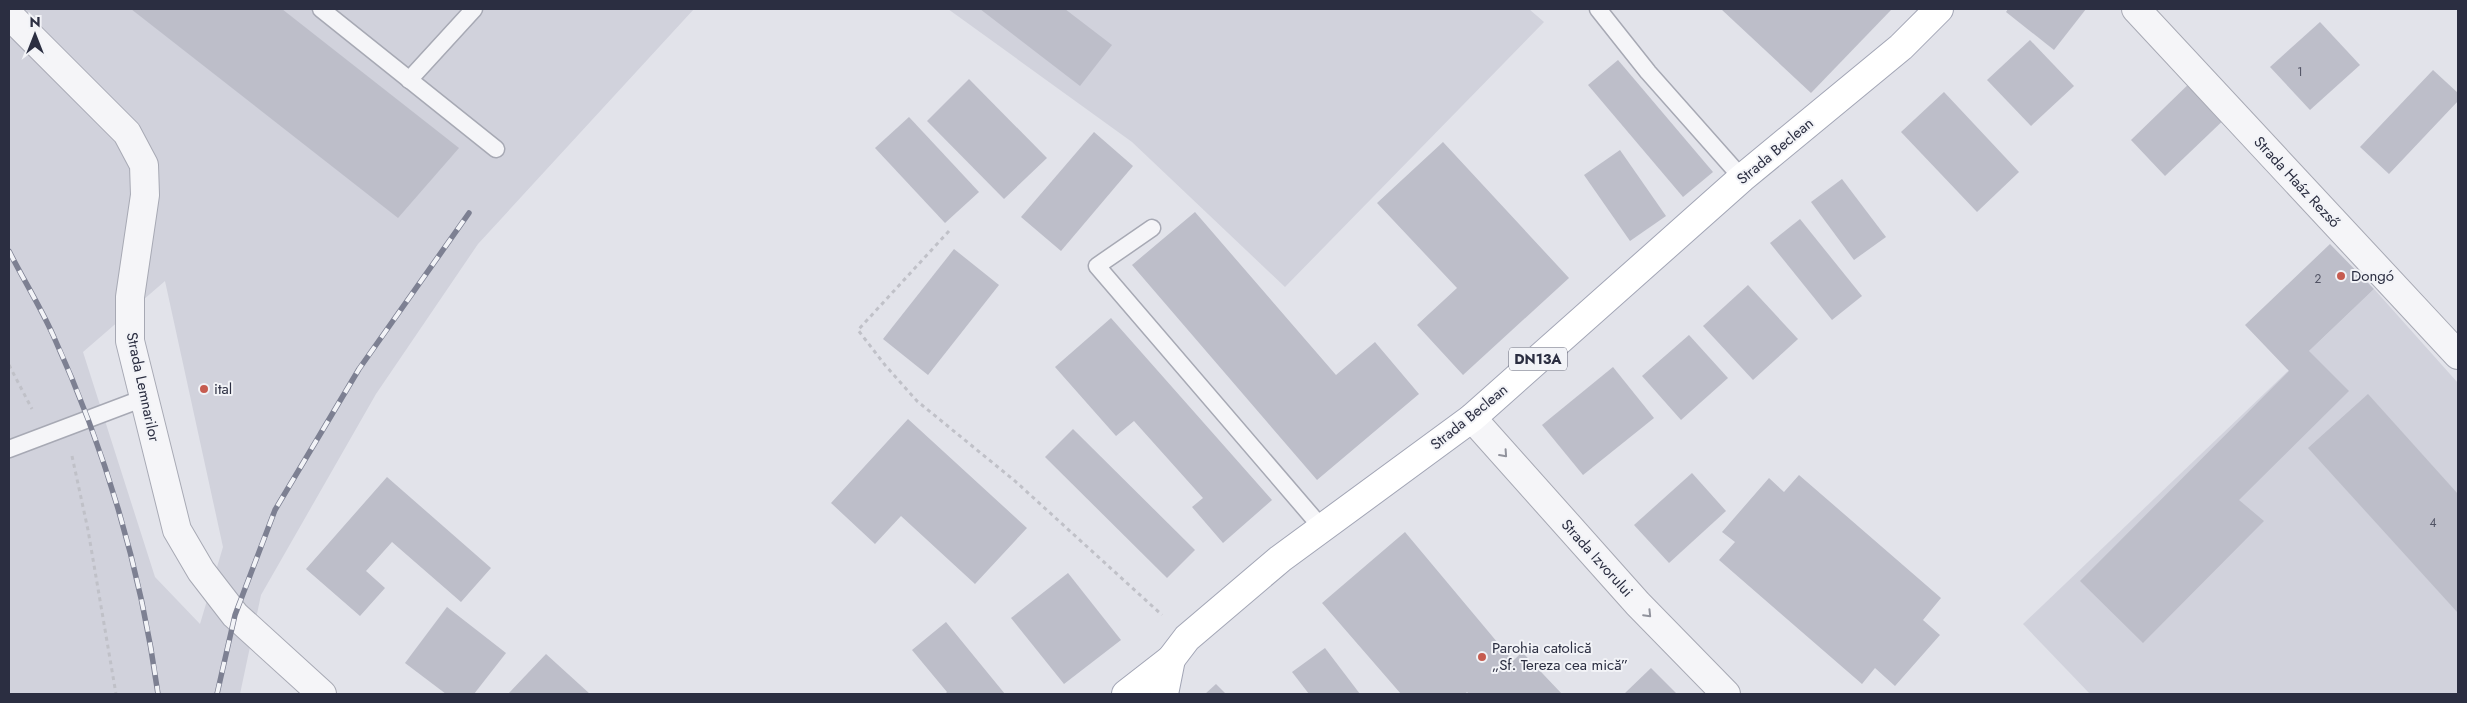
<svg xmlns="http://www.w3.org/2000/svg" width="2467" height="703" font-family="Jost,sans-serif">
  <rect width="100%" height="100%" fill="#e2e3ea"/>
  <g fill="#d1d2dc" fill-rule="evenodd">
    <path d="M9,9H694L478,244L376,394L261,595L240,694H9ZM165,281L223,547L200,624L155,577L83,352Z"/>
    <path d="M948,9H1529L1544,22L1285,287L1132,142Z"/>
    <path d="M2374,289L2458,383V694H2090L2023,624Z"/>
  </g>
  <g fill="#bdbec9">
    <path d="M131,9H282L459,148L398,218Z"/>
    <path d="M980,9H1065L1112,45L1080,86Z"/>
    <path d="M1721,9H1892L1811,93Z"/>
    <path d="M2008,9H2086L2054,50L2006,12Z"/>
    <path d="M2320,22L2360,65L2310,110L2270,67Z"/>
    <path d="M2030,40L2074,86L2031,126L1987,80Z"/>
    <path d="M1618,60L1713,172L1683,197L1588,85Z"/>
    <path d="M2433,70L2458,93V101L2389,174L2360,147Z"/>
    <path d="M2197,76L2232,112L2165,176L2131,140Z"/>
    <path d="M969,79L1047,158L1004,199L927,121Z"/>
    <path d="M1944,92L2019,172L1977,212L1901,132Z"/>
    <path d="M909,117L979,192L945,223L875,148Z"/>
    <path d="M1094,132L1133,166L1061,251L1021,217Z"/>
    <path d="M1443,142L1569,278L1463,375L1417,325L1457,288L1377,203Z"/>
    <path d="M1620,150L1666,216L1630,241L1584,175Z"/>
    <path d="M1842,179L1886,237L1854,260L1811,202Z"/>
    <path d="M1195,212L1336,375L1375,342L1419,394L1317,480L1132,265Z"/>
    <path d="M1800,219L1862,296L1832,320L1770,243Z"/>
    <path d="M2330,244L2374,289L2309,351L2349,391L2239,500L2264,521L2143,643L2080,581L2289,371L2245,325Z"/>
    <path d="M954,249L999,285L928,375L883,339Z"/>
    <path d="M1748,285L1798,339L1753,380L1703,326Z"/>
    <path d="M1111,318L1272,500L1223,543L1192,507L1203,498L1134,421L1116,436L1055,367Z"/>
    <path d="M1689,335L1728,378L1681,420L1642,376Z"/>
    <path d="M1613,367L1654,418L1583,475L1542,425Z"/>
    <path d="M2368,394L2458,494V613L2308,448Z"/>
    <path d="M908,419L1027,528L975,584L901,516L875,544L831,503Z"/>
    <path d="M1073,429L1195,550L1167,578L1045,457Z"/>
    <path d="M1692,473L1726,511L1669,563L1634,525Z"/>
    <path d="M1799,475L1941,598L1923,620L1940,635L1895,686L1875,668L1862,684L1719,560L1735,542L1722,532L1769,478L1784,492Z"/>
    <path d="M387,477L491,568L461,602L392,542L366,571L385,588L360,616L306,569Z"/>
    <path d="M1405,532L1513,661L1522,652L1562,694H1469L1467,692L1465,694H1401L1322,603Z"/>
    <path d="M1068,573L1121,640L1064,684L1011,618Z"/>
    <path d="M447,607L506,653L474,694H446L405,663Z"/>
    <path d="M946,622L1005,694H945L947,692L912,650Z"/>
    <path d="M1325,648L1360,694H1309L1292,672Z"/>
    <path d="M546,654L590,694H508Z"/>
    <path d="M1651,668L1677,694H1624Z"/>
    <path d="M1216,684L1226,694H1205Z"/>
  </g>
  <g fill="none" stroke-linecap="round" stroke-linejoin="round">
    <g stroke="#a7a9b4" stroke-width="19">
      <g id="service">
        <path d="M321,9L496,149"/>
        <path d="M1598,9L1648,72L1742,178"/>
        <path d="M409,80L474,9"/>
        <path d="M1152,228L1097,266L1322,528"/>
        <path d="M9,449L144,398"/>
      </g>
    </g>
    <g stroke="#a7a9b4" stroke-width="30">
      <g id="minor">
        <path d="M2136,9L2458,355"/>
        <path d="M9,15L127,133L144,165L145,195L130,297V341L177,530L201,571L235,615L322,694"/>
        <path d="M1472,418L1638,604L1726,694"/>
      </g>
    </g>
    <g stroke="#a2a5b5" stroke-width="30">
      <g id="primary">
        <path d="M1126,694L1171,659L1187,638L1280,559L1472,418L1742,178L1901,47L1939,9"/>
        <path d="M1164,694L1171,659"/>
      </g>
    </g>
    <g stroke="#c0c1c8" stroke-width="3" stroke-dasharray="4 4" stroke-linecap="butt">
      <path d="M949,231L858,330L885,365L917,401L1015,481L1162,615"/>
      <path d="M9,365L32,409"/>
      <path d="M72,456L88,530L116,694"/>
    </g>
    <use href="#service" stroke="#f5f5f8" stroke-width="16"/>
    <use href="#minor" stroke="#f5f5f8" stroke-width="28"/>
    <use href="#primary" stroke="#fff" stroke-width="28"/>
    <g stroke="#7d8092" stroke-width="5.5">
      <g id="rail">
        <path d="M9,251C23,279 40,306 53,335C105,449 141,570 158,694"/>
        <path d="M217,694L235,615L275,510L359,369L469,213"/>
      </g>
    </g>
    <use href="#rail" stroke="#f2f3f7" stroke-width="4" stroke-dasharray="11" stroke-linecap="butt"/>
  </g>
  <defs><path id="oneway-chevron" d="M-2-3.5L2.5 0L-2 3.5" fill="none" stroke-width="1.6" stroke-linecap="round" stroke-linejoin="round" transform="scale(1.25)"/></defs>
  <g stroke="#90929c">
    <use href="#oneway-chevron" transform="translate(1504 454) rotate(48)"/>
    <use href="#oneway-chevron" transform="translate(1648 614) rotate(46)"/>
  </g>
  <g fill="#c65c50" stroke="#f2f3f7" stroke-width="2">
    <circle cx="2341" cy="276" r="5"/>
    <circle cx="204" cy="389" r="5"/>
    <circle cx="1482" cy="657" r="5"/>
  </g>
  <g text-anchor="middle" stroke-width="4" stroke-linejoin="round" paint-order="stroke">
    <g font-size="12" fill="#505263">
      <text x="2300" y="76">1</text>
      <text x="2318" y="283">2</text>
      <text x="2433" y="527">4</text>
    </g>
    <rect fill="#f2f3f7" stroke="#676978" stroke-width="1" x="1509" y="347.5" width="58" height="23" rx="4"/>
    <g font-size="14" font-weight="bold" fill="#2b2e41">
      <text x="1538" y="364">DN13A</text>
    </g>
    <g font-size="15" fill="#2b2e41" stroke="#f2f3f7">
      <text transform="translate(1775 151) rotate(-40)" y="5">Strada Beclean</text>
      <text transform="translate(2297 182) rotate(47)" y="5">Strada Haáz Rezső</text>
      <text transform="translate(143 387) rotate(78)" y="5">Strada Lemnarilor</text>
      <text transform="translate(1469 417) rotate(-39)" y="5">Strada Beclean</text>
      <text transform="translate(1597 558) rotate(48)" y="5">Strada Izvorului</text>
    </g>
    <g font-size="15" fill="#2b2e41" stroke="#f2f3f7" text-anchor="start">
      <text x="2351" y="281">Dongó</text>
      <text x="214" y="394">ital</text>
      <text x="1492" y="653">Parohia catolică<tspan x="1492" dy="17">„Sf. Tereza cea mică”</tspan></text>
    </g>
  </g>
  <rect width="2467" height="703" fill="none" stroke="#2b2e41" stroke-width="20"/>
  <g transform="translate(35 35)" stroke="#f2f3f7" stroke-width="4" paint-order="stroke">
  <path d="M0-4L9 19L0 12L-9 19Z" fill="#2b2e41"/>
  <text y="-8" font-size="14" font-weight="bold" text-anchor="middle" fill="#2b2e41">N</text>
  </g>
</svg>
